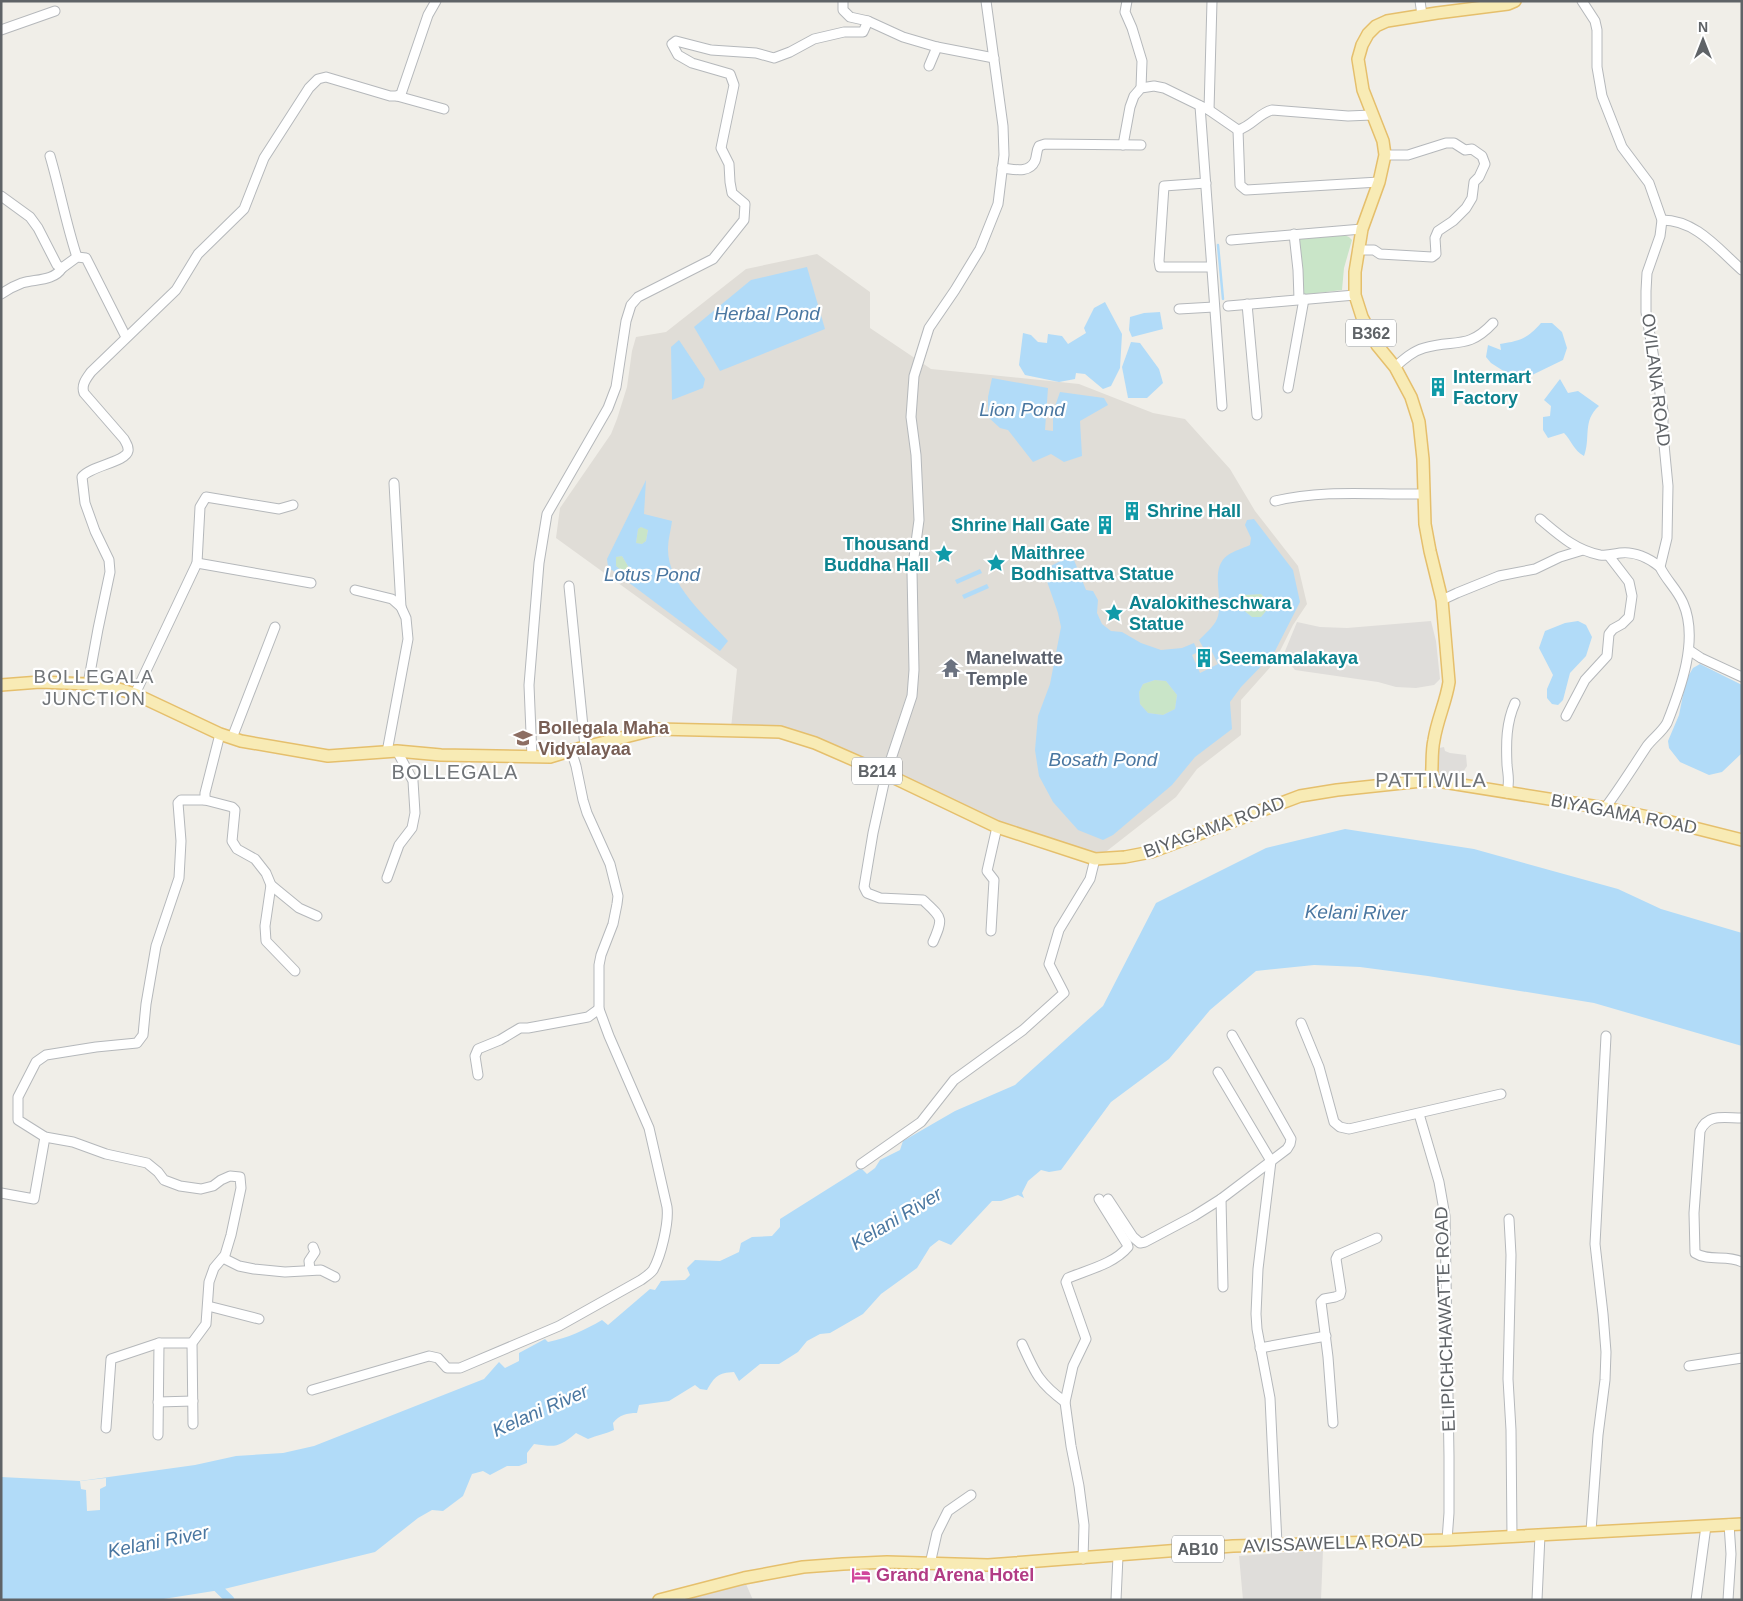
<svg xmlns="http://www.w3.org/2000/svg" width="1743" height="1601" font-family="Arial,sans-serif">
  <rect width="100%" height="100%" fill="#f0eee8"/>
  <g fill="#dfddda">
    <path d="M1431,621L1436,641L1440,679L1434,685L1416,688L1396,687L1378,682L1295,670L1283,656L1297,622L1320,627L1347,628Z"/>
    <path d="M1444,747L1445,751L1450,753L1466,755L1467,766L1463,772L1461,781L1438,778L1439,748Z"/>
    <path d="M1323,1550L1321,1600H1243L1239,1556Z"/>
    <path d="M746,1584L753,1600H685Z"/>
  </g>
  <path fill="#e0ddd7" d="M817,254L870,292V328L931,369L1079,384L1153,413L1185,419L1230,469L1255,511L1298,566L1307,604L1293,625L1274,663L1241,700V735L1197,769L1176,797L1103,854L1073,851L998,825L815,741L731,728L737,669L556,538L560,508L611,434L617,419L627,387L632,351L636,337L666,332L746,269Z"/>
  <g fill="#c9e5c8">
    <path d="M1339,233L1349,237L1352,240L1344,268L1342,290L1301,295L1298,237Z"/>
    <path d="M641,527L648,529L646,541L642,544L636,543L638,529Z"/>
    <path d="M622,556L631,571L629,573L623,572L616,566V557Z"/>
    <path d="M1261,594L1267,600L1266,611L1261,617H1252L1242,609L1245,595Z"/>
    <path d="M1155,680L1166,681L1177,695L1175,709L1163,715L1148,713L1140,704L1139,692L1143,684Z"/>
  </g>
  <g fill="#b1dbf8" fill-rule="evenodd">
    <path d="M807,267L825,329L720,371L694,327L751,280Z"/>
    <path d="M1105,302L1122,334L1120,368L1111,386L1103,389L1085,374L1076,373L1075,379L1059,382L1025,375L1019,365L1023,333L1031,335L1038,342L1047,343L1048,334L1062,336L1068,344L1086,333L1084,328L1094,308Z"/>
    <path d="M1160,312L1163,329L1132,337L1129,330L1130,317L1144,313Z"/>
    <path d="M1541,323H1552L1562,332L1567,348L1563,360L1528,377L1516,379L1491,363L1486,357L1488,345L1501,350L1500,344C1520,341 1527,339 1541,323Z"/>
    <path d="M679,340L705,379L703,388L672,400L671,347Z"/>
    <path d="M1131,342L1140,343L1159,369L1163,383L1147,398H1128L1122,367Z"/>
    <path d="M992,378L1048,388L1045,430L1053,431V412L1060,392L1104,398L1108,405L1080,421L1082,456L1064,462L1051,454L1033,462L1008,430L1000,428L988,417V397Z"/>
    <path d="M1560,379L1568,393L1578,391L1599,406C1582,421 1591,438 1584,456C1574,451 1571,440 1564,433L1548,438L1543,430V417L1550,416L1551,406L1544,400Z"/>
    <path d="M646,480L644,514L672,521C671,530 668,539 668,548C667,584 706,617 728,641L720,651L608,567L607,559ZM641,527L648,530L646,541L642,544L636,543L638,529ZM622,556L631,571L629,573L623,572L616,566V557Z"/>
    <path d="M1254,519L1293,570L1300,602L1274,653L1241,687L1230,702L1232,729L1195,757L1172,785L1113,835L1103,840L1078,830L1053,802L1039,776L1035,750L1038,716L1050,684L1061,627L1058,613L1043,570L1072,555L1086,590L1093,591L1098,600L1097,613L1102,624L1111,631L1122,632L1141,643L1161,650L1182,648L1194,643L1198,652L1192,655L1200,673L1218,664L1209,646L1204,649L1199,640C1205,634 1214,626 1217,619C1225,600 1208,569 1228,555C1234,551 1243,548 1250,545L1251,538L1245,525L1247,520ZM1261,594L1267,600L1266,611L1261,617H1252L1242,609L1245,595ZM1155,680L1166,681L1177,695L1175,709L1163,715L1148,713L1140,704L1139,692L1143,684Z"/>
    <path d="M980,569L982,573L957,584L955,580Z"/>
    <path d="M987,584L989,588L964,599L962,595Z"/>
    <path d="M1578,621L1586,625L1592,637L1586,656L1570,673L1563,700L1558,705L1552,704L1547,698V689L1553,675L1539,648L1545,631L1565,623Z"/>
    <path d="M1700,664L1742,685V753L1722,772L1709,775L1680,762L1669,748L1668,741L1679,715L1686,680L1693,668Z"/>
    <path d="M1345,829L1474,849L1618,889L1661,909L1742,933V1046L1594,1003L1428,976L1360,967L1314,965L1256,971L1210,1010L1169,1059L1111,1102L1061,1170L1049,1172L1041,1170L1028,1181L1022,1193L1024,1198L1018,1195L1001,1201H992L951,1245L939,1240L930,1247L917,1268L881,1294L863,1314L830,1333L820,1334L807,1341L798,1352L779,1364H760L739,1381L734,1372C718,1373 715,1376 707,1390L700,1389L695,1385L669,1401L639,1405L637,1413C627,1413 619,1415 613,1423L614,1430C606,1434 597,1435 588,1439L576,1433C558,1448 556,1447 534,1444L527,1453V1463L519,1466H507L490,1475L483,1471L472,1474L463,1496L443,1511L432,1510L418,1518L375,1552L220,1590L157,1600H1V1477L80,1481L195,1465L236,1456L283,1453L314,1446L484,1379L499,1362L505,1368L519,1361V1353L545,1339L548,1342C568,1338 585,1330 602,1320L608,1325L650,1289L655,1290L661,1281L685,1280L690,1275L687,1268L695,1260L720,1261L739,1252L741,1243L752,1237L772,1236L780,1227V1219L861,1168L867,1174L875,1168L880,1160L900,1150L903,1141L955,1111L1015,1085L1103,1006L1156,903L1266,848Z"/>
  </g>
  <path fill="#f0eee8" d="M106,1478V1486L100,1489V1510L87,1511L86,1490L81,1489L80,1481Z"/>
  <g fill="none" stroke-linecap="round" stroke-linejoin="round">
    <path stroke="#b1dbf8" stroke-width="2.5" d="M1218,245L1223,299"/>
    <path stroke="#b1dbf8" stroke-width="9" d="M214,1581L217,1587L230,1600"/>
    <g stroke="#b5b8bb" stroke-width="11">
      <g id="minor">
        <path d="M843,1V10L850,17L868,21L903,37L937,47"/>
        <path d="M1127,1L1125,12L1132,28L1142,61L1141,88"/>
        <path d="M1420,1L1422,15"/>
        <path d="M1582,1L1595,21L1597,30V67L1602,96L1622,147L1649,183L1662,220L1660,236L1647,273L1646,291V312L1663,411V434L1668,486L1667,538L1660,567C1666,580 1677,589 1683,603C1699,639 1681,688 1667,723C1662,732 1653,738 1647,746C1633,767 1620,788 1605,808"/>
        <path d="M1,30L55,11"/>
        <path d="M929,66L937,47L994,58"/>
        <path d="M397,96L444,109"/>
        <path d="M1200,106L1222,406"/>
        <path d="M1209,110L1212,1"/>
        <path d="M1238,130L1240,185L1246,190L1379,182"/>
        <path d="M1123,145L1130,107L1134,96L1141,88L1154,86L1164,88L1209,110L1238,130C1252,126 1259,113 1272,110L1348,116L1372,115"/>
        <path d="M50,156C60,190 66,224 77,257"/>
        <path d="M1002,168C1013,169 1029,174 1035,161C1037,156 1036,151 1039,146L1045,144L1141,145"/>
        <path d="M1206,183L1164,186L1159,261L1160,267H1211"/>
        <path d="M1,196L30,217L38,228L57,265L62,268L77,257L86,258L126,337"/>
        <path d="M1662,220C1696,220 1718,249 1742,270"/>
        <path d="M1294,234L1298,270L1299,299"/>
        <path d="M1231,240L1362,229"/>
        <path d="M1358,250H1374L1380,254L1432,257L1436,254L1435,238L1438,231L1453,221L1466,208L1472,198L1474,182L1479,177L1485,164L1482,156L1472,149L1465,150L1454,143H1446L1408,155H1385"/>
        <path d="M1,294C8,289 14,286 22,283C36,279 54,281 62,268"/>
        <path d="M1247,304L1257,415"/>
        <path d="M1228,306L1355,295"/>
        <path d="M1179,309L1214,307"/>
        <path d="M1395,367C1404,359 1413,351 1424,348C1455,339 1468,350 1493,323"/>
        <path d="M1288,388L1304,299"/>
        <path d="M394,483L401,607"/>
        <path d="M1275,501C1325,489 1374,495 1424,494"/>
        <path d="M1540,519C1559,535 1575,550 1600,555C1608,556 1613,554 1620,553C1634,551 1649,558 1660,567"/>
        <path d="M197,563L311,583"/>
        <path d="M569,586L585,747"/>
        <path d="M355,590L392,599L401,607L406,618L408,639L387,752"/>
        <path d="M1442,600L1457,593L1499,576L1535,569L1560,557L1583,550"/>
        <path d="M1689,650L1701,658L1742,677"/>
        <path d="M88,684L98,629L110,572L109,560L95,531L85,503L82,477C90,466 126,462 128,451C129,446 126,443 124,439L84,393C81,385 86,379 91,372L176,290L198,254L244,209L264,158L309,88L318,79L326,77L390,96H397L401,94L428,15L436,1"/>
        <path d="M135,694L197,563L200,507L206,497L279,509L293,505"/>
        <path d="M1566,716L1585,680L1607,656L1609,634L1613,629L1622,624L1629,617L1632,596L1629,582L1609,556"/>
        <path d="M232,738L275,627"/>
        <path d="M532,757L529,685L539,563L547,514L608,408L616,387L626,321L631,305L638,297L713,259L744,220L745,204L732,193L730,182L729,164L721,148L734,85L730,74L692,63L678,55L672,44L676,41L711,50L756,53L774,58L790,52L814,39L844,32H863L868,21"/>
        <path d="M1507,793C1510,781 1508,776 1507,765C1506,743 1506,723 1515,703"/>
        <path d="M205,800V793L220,734"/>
        <path d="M387,878L399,845L412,828L415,813L413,781L397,751"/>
        <path d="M271,885L265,926L266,941L295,971"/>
        <path d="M991,931L994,880L987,871L997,827"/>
        <path d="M933,942C944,917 942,918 923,900L880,898L867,893L864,887L873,833L886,774L912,696L914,670L912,572L919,520L916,455L911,417L914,376L929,328L955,290L980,249L998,204L1004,155L1003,126L986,1"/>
        <path d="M1301,1023L1319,1067L1334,1122L1340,1127L1349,1129L1501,1094"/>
        <path d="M1218,1072L1271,1161"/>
        <path d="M478,1075L475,1056L478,1049L500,1040L520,1028H528L588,1017L599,1009"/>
        <path d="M1419,1114L1439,1182L1445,1216L1449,1456V1513L1447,1540"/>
        <path d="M1742,1118C1724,1118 1708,1113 1700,1131L1694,1213L1695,1253C1709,1262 1727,1254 1742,1262"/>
        <path d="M1271,1161L1258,1269L1256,1314L1257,1329L1270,1398L1277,1544"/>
        <path d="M861,1164L921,1122L954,1080L1023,1030L1064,993L1049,964L1059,930L1090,879L1095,859"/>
        <path d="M1,1193L34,1199L45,1137"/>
        <path d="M1108,1199L1133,1237L1140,1243L1145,1242L1194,1216L1221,1199L1287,1149L1290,1144L1291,1139L1232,1035"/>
        <path d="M1221,1199L1223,1287"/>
        <path d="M1509,1219L1511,1255L1508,1379L1511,1430L1512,1537"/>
        <path d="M223,1258L239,1266L254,1269L285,1272L321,1270L335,1277"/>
        <path d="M310,1270L309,1261L315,1252L313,1247"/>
        <path d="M208,1306L259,1319"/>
        <path d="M1022,1344C1035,1373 1039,1383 1065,1402"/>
        <path d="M1260,1348L1326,1336"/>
        <path d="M1689,1366L1742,1358"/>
        <path d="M312,1390L429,1356L438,1358L447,1368H460L559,1326L641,1280C645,1277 650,1274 653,1270C661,1256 669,1223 667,1207L649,1128L609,1036L599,1009V965L601,955L613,924L617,904L618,896L610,864L587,813L583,800L576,766L571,750"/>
        <path d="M158,1402L193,1401"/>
        <path d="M1333,1423L1328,1357L1321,1302L1324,1299L1335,1297L1340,1295L1341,1291L1336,1259L1338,1255L1377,1238"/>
        <path d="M193,1424L192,1343L206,1324L209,1282L214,1268L225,1255L231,1235L241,1188L240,1177L230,1176L221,1180L213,1186L201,1189L180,1186L164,1180L158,1172L147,1163L106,1154L73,1142L45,1137L18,1120V1097L36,1062L46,1055L96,1047L137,1043L143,1035L146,1004L156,946L179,878L181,841L178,803L181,800H205L232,807L235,810L232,841L237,849L255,859L266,873L271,885L277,890L299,908L317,916"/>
        <path d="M106,1428L111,1359L159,1343H192"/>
        <path d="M158,1435L159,1343"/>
        <path d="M1591,1531L1598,1435L1605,1380L1606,1352L1603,1314L1595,1244L1606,1036"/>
        <path d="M1083,1559L1084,1525L1079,1486L1071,1446L1065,1402L1073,1366L1086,1339L1066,1282L1068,1278C1087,1270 1114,1264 1128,1247L1127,1244L1099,1199"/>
        <path d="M930,1564L937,1533L948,1511L971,1495"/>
        <path d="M1116,1600L1118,1556"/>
        <path d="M1537,1600L1540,1535"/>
        <path d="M1696,1600L1706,1526"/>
        <path d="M1728,1600L1731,1554L1729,1524"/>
      </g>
    </g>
    <g stroke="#e5bf6c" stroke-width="14">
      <g id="major">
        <path d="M1,685L40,682L88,684L115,688L135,694L220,734L241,741L328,756L397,751L441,755L550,757L573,750L657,729L780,732L815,743L886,774L997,827L1095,859L1125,857L1151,852L1300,796L1337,790L1431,780L1605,808L1663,820L1742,840"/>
        <path d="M1431,780C1433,767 1431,753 1434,740C1437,720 1446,702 1449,682L1442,600L1430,551L1425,524L1423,459L1419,422L1411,397L1395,367L1377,345L1362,317L1355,295V272L1362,229L1379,182L1385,155L1383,141L1363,90L1358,59L1362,45L1368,34L1376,26L1387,21L1437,13L1508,4L1515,1"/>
        <path d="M659,1600L744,1578L803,1567L843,1564L887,1562L988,1565L1233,1546L1447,1540L1742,1524"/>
      </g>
    </g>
    <use href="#minor" stroke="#fff" stroke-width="9"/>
    <use href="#major" stroke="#f8ebb5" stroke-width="11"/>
  </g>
  <defs>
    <g id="building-bare" transform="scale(1.5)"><path d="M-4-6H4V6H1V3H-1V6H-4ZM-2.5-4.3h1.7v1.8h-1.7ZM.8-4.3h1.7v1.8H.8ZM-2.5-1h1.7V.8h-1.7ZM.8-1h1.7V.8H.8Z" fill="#0f9aa8" stroke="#fff" stroke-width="2.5" paint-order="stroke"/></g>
    <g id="sight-bare" transform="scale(1.5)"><path d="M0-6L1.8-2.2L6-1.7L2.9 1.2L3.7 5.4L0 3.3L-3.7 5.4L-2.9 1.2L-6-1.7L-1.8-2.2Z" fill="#0f9aa8" stroke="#fff" stroke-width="2.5" paint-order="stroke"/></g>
    <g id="temple-bare" transform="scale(1.5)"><path d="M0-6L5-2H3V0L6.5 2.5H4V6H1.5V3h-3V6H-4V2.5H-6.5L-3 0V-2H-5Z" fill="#6b7280" stroke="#fff" stroke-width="2.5" paint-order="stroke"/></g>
    <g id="school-bare" transform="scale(1.5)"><path d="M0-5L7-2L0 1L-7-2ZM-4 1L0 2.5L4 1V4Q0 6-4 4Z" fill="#8d6e63" stroke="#fff" stroke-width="2.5" paint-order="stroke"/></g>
    <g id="hotel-bare" transform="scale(1.5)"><path d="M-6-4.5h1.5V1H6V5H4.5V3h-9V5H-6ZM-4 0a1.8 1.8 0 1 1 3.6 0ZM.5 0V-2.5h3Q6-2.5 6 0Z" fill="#d1479c" stroke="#fff" stroke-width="2.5" paint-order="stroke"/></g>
  </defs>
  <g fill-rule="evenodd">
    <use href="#building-bare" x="1438" y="387"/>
    <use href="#building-bare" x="1132" y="511"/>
    <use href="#building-bare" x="1105" y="525"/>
    <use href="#sight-bare" x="944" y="554"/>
    <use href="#sight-bare" x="996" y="563"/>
    <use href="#sight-bare" x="1114" y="613"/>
    <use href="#building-bare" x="1204" y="658"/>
    <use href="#temple-bare" x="951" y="668"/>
    <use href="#school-bare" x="523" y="738"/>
    <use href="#hotel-bare" x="861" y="1575"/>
  </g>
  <g text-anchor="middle" stroke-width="4.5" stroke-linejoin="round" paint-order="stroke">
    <g fill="#fff" stroke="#8f9295" stroke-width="1">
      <rect x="1346" y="319.5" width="50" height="27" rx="4"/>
      <rect x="852" y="757.5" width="50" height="27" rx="4"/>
      <rect x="1172" y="1535.5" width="52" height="27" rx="4"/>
    </g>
    <g font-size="16" font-weight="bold" fill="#5f6367">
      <text x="1371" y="339">B362</text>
      <text x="877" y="777">B214</text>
      <text x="1198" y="1555">AB10</text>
    </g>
    <g font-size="18" font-weight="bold" fill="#0d838f" stroke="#fff" text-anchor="start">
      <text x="1453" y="383">Intermart<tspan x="1453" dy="21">Factory</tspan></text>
      <text x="1147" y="517">Shrine Hall</text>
      <text x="1090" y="531" text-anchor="end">Shrine Hall Gate</text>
      <text x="929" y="550" text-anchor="end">Thousand<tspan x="929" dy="21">Buddha Hall</tspan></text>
      <text x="1011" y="559">Maithree<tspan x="1011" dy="21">Bodhisattva Statue</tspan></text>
      <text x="1129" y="609">Avalokitheschwara<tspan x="1129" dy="21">Statue</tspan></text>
      <text x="1219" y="664">Seemamalakaya</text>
    </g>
    <g font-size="18" fill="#5f6367" stroke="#fff">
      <text transform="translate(1656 380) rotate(83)" y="6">OVILANA ROAD</text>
      <text transform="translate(1624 814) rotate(11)" y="6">BIYAGAMA ROAD</text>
      <text transform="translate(1214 827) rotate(-20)" y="6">BIYAGAMA ROAD</text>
      <text transform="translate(1445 1319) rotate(-92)" y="6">ELIPICHCHAWATTE ROAD</text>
      <text transform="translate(1333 1543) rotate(-2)" y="6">AVISSAWELLA ROAD</text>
    </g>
    <g font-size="18" font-weight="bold" fill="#5b616d" stroke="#fff" text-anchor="start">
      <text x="966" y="664">Manelwatte<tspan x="966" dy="21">Temple</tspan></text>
    </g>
    <g font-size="18" font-weight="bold" fill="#785e54" stroke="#fff" text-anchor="start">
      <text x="538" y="734">Bollegala Maha<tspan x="538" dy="21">Vidyalayaa</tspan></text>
    </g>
    <g font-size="18" font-weight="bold" fill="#b23c85" stroke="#fff" text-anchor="start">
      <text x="876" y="1581">Grand Arena Hotel</text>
    </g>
    <g font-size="19" font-style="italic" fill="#4a77a1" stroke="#fff">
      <text x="767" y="320">Herbal Pond</text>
      <text x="1022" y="416">Lion Pond</text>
      <text x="652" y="581">Lotus Pond</text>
      <text x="1103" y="766">Bosath Pond</text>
      <text transform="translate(1356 912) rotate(1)" y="7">Kelani River</text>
      <text transform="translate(896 1218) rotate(-31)" y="7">Kelani River</text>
      <text transform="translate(540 1410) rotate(-24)" y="7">Kelani River</text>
      <text transform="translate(158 1541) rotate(-11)" y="7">Kelani River</text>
    </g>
    <g font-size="19" letter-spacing="1" fill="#717579" stroke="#fff">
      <text x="94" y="683">BOLLEGALA<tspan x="94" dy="22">JUNCTION</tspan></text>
    </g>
    <g font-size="20" letter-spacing="1" fill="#717579" stroke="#fff">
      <text x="455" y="779">BOLLEGALA</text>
      <text x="1431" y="787">PATTIWILA</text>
    </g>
  </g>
  <rect width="1743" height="1601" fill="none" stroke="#5f6367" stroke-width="5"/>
  <g transform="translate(1703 40)" stroke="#ffffff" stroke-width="4" paint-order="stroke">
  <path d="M0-4L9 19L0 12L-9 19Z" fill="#5f6367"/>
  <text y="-8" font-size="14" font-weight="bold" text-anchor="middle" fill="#5f6367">N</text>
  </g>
</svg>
